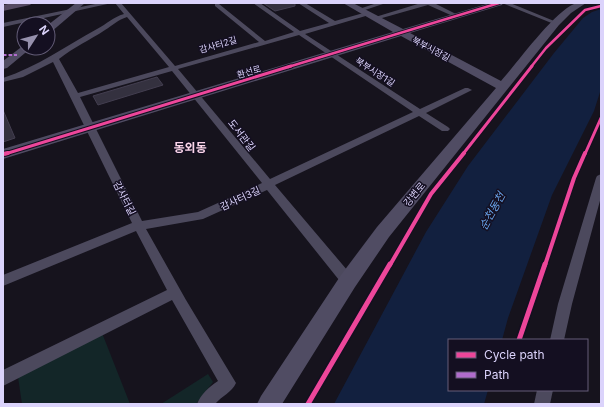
<svg xmlns="http://www.w3.org/2000/svg" width="604" height="407" font-family="Inter,'Noto Sans KR',sans-serif">
  <rect width="100%" height="100%" fill="#16131d"/>
  <g fill="#132628">
    <path d="M102,333L130,404H22L18,377Z"/>
    <path d="M208,374L213,382L196,404H161Z"/>
  </g>
  <path fill="#12203f" d="M601,9V89L594,111L552,195L508,318L502,340H449V390H488L484,404H334L426,232L468,166L554,53L583,18L592,12Z"/>
  <g fill="#34313f" stroke="#433e50">
    <path d="M263,3H295V6L275,11Z"/>
    <path d="M157,77L163,85L98,105L93,96Z"/>
    <path d="M3,110L15,138L3,142Z"/>
  </g>
  <g fill="none" stroke-linecap="round" stroke-linejoin="round">
    <g fill="#4c495d" fill-rule="evenodd">
      <path d="M100,3H112L3,27V23Z"/>
      <path d="M115,3H121L175,66L259,42L215,6V4H219L265,41L294,32L253,3H260L300,31L329,23L298,3H305L335,21L367,12L370,14L369,15L305,34L420,109L465,88H468L472,90L426,113L448,127L450,129L448,131H442L419,116L275,185L353,277L354,281L353,285L348,286L343,285L267,190L203,219L146,229L186,300L236,383C232,392 222,396 215,404H197C201,394 209,387 218,381L172,300L3,386V370L167,290L136,231L3,286V275L132,223L53,62L23,77L3,82V78C37,67 66,46 97,29C107,24 113,17 124,14ZM127,17L169,67L78,93L59,59C74,47 90,40 105,30C113,25 118,20 127,17ZM299,35L413,112L270,179L178,69ZM172,71L262,183L198,212L142,221L80,97Z"/>
      <path d="M377,3H386L359,12L356,10Z"/>
      <path d="M421,3H434L460,16L455,17L428,5L375,20L372,18Z"/>
      <path d="M502,3H510L559,23L554,24Z"/>
      <path d="M601,174V197L572,304L564,340H550L558,304L596,178L597,176Z"/>
      <path d="M537,390H553L550,404H534Z"/>
    </g>
    <g fill="#504c63" fill-rule="evenodd">
      <path d="M76,3H85L51,32L48,33V25Z"/>
      <path d="M343,3H353L403,29L490,3H503L502,5L410,33L501,81C518,62 553,13 574,4C578,2 582,3 586,3L571,13L559,25L389,237L355,287L282,404H257L261,396L341,275L377,227L496,88L401,36L3,159V149L393,32Z"/>
      <path d="M24,45V48H31L7,68L3,69V61Z"/>
    </g>
    <path fill="#554a62" fill-rule="evenodd" d="M13,3H32L30,5L3,11V5Z"/>
    <path stroke="#b06ccc" stroke-width="2" stroke-dasharray="3.5 2" stroke-linecap="butt" d="M3,55H17"/>
    <g stroke="#140f21" stroke-width="4">
      <g id="cycleway-far3">
        <path d="M288,67L499,3"/>
        <path d="M531,67L546,48L585,10L601,6"/>
      </g>
    </g>
    <g stroke="#140f21" stroke-width="5">
      <g id="cycleway-far2">
        <path d="M5,154L291,66"/>
        <path d="M463,154L532,66"/>
        <path d="M585,154L601,118"/>
      </g>
    </g>
    <g stroke="#140f21" stroke-width="6">
      <g id="cycleway-far1">
        <path d="M3,154L8,153"/>
        <path d="M390,265L431,194L464,153"/>
        <path d="M545,265L574,178L585,153"/>
      </g>
    </g>
    <g stroke="#140f21" stroke-width="8">
      <g id="cycleway">
        <path d="M519,340L545,264"/>
        <path d="M308,404L390,264"/>
      </g>
    </g>
    <use href="#cycleway-far3" stroke="#ed469a" stroke-width="2.5"/>
    <use href="#cycleway-far2" stroke="#ed469a" stroke-width="3"/>
    <use href="#cycleway-far1" stroke="#ed469a" stroke-width="4"/>
    <use href="#cycleway" stroke="#ed469a" stroke-width="5"/>
  </g>
  <g text-anchor="middle" stroke-width="3" stroke-linejoin="round" paint-order="stroke">
    <g font-size="9" fill="#dbd3fb" stroke="#140f21">
      <text transform="translate(218 45) rotate(-16)" y="3">감사터2길</text>
      <text transform="translate(431 49) rotate(28)" y="3">북부시장길</text>
      <text transform="translate(249 72) rotate(-17)" y="3">환선로</text>
      <text transform="translate(375 72) rotate(33)" y="3">북부시장1길</text>
    </g>
    <g font-size="10" fill="#dbd3fb" stroke="#140f21">
      <text transform="translate(242 135) rotate(52)" y="4">도서관길</text>
      <text transform="translate(414 194) rotate(-50)" y="4">강변로</text>
      <text transform="translate(125 198) rotate(63)" y="4">감사터길</text>
      <text transform="translate(240 198) rotate(-25)" y="4">감사터3길</text>
    </g>
    <g font-size="11" font-style="italic" fill="#6ba8f1" stroke="#140f21">
      <text transform="translate(492 211) rotate(-61)" y="4">순천동천</text>
    </g>
    <g font-size="12" font-weight="bold" fill="#fbd5ea" stroke="#140f21">
      <text x="190" y="152">동외동</text>
    </g>
  </g>
  <rect width="604" height="407" fill="none" stroke="#dbd3fb" stroke-width="8"/>
  <rect x="448" y="339" width="140" height="52" fill="#140f21" stroke="#645d78"/>
  <rect x="456" y="352" width="20" height="6" fill="#ed469a" stroke="#645d78"/>
  <text x="484" y="359" font-size="12" fill="#dbd3fb">Cycle path</text>
  <rect x="456" y="372" width="20" height="6" fill="#b06ccc" stroke="#645d78"/>
  <text x="484" y="379" font-size="12" fill="#dbd3fb">Path</text>
  <g transform="translate(36 36) rotate(54)"><circle r="19" fill="#140f21" stroke="#645d78"/>
  <path d="M0-3L7 15L0 10L-7 15Z" fill="#9690ad"/>
  <text y="-6" font-size="11" font-weight="bold" text-anchor="middle" fill="#dbd3fb">N</text>
  </g>
</svg>
